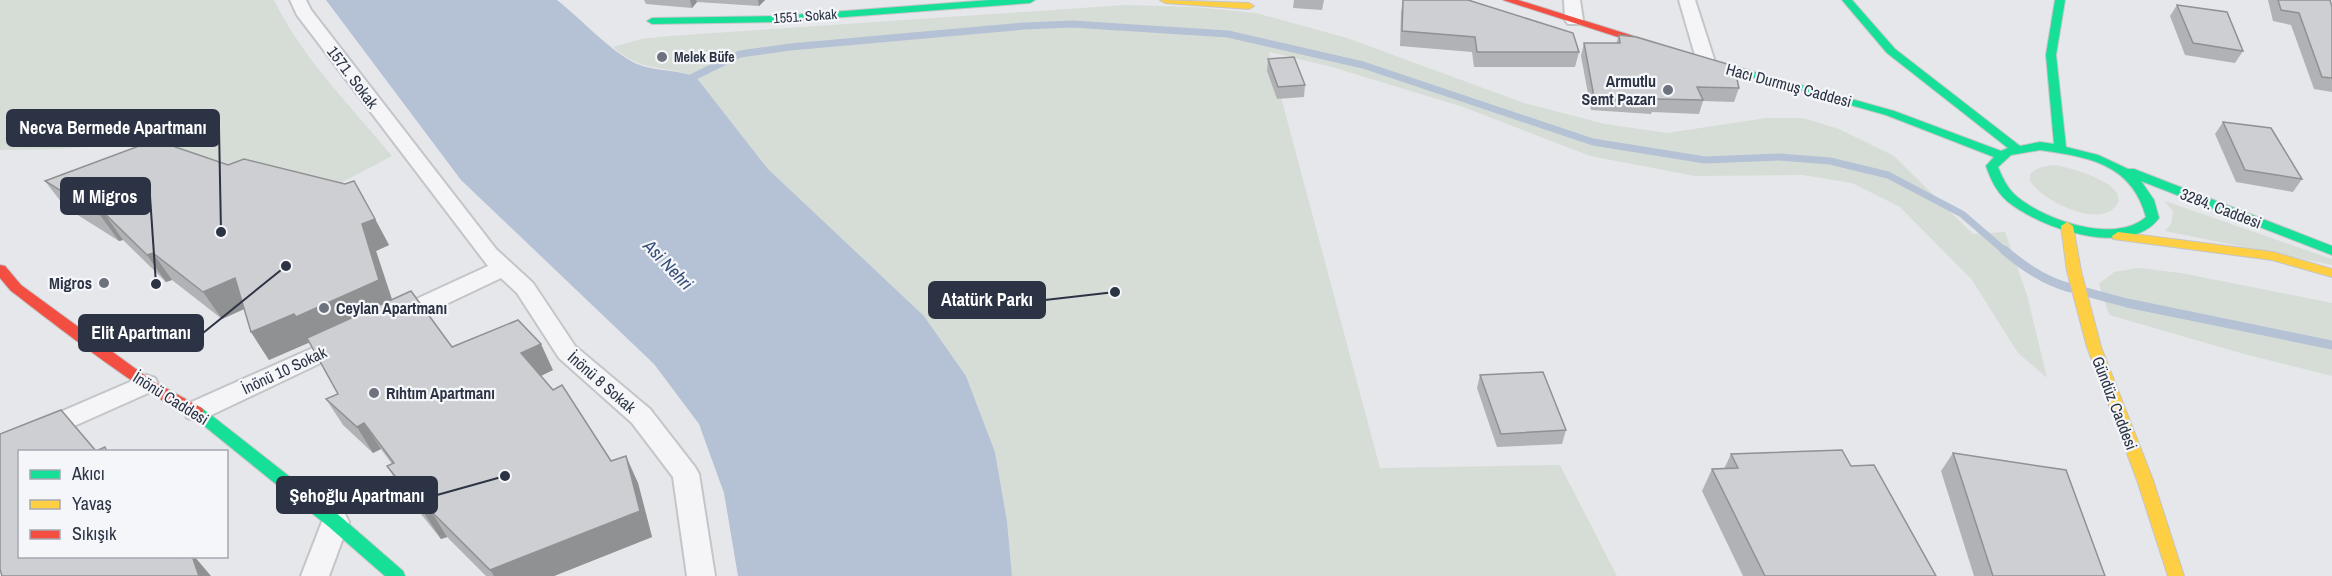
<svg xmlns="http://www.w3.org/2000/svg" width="2332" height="576" font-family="'Archivo Narrow',sans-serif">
  <rect width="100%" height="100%" fill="#e6e7ea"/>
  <g fill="#d6ddd6">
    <path d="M0,0H274C302,58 351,106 392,156L341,183L200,168L168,140L61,149L0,150Z"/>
    <path d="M1125,5L1194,7L1256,13L1347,38L1524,103L1605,124L1667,133L1766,118H1803L1839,129L1894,156L1973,234L2005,232L2027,295L2047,378L2018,353L1972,280L1900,207L1852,183L1802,175L1695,176L1590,156L1463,107L1332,67L1269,52L1380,468L1560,465L1617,576H1012L1007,521L995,452L966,376L924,316L768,169L696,77C664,64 643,74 613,47L641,39L670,36Z"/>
    <path d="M2055,165C2067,167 2135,184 2115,207C2097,228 2041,200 2030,181V174C2037,167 2045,166 2055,165Z"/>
    <path d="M2165,201L2332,259V265L2165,231L2171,224L2173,212Z"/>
    <path d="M2139,268L2181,273L2332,303V376L2244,354L2109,315L2099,284L2114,272Z"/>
  </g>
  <path fill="#b5c1d4" d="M326,0H557C580,18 612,53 637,64C656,72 677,69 696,77L768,169L924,316L966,376L995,452L1007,521L1012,576H738L724,493L699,424L654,364L461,180Z"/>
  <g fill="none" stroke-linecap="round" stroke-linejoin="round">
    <path stroke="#b5c1d4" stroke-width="7" d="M687,80L740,54L790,47L1025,26L1072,24L1228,34L1363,65L1593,142L1705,160L1779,157L1830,161L1888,175L1962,214L2006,252"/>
    <g stroke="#b5c1d4" stroke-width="9">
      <path d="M2004,250C2024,267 2046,282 2071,288"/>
      <path d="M2086,292L2127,303L2332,345"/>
    </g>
    <g stroke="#c4c5c8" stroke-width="4">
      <g id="street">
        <path d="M290,0H306L311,10L496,249L533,283L575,346L650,409L695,467L699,474L715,576H687L673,477L632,423L559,358L517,293L501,278L404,324L396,326L388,324L384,318L388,312L488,266L297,15Z"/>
        <path d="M1564,0H1580L1583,20L1580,24H1568L1565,20Z"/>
        <path d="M1679,0H1695L1715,62L1712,66H1700L1697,62Z"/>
        <path d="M344,334L352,336L356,342L352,348L205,418L196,420L187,418L184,411L187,404Z"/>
        <path d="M146,375L155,378L158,384L155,390L0,459V438Z"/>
        <path d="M335,511L345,514L349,522L329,576H301L325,514Z"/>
      </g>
    </g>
    <g stroke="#c4c5c8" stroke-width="2">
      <g id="fast">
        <path d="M990,0H1035L1030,3L778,22L652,24L647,21L652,18L778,16Z"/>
        <path d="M1842,0H1852L1895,49L2020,146L2040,142L2054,144L2046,55L2055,0H2065L2056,55L2066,147L2098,155L2128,169H2134L2332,246V255L2141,181L2154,200L2159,218C2129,259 2039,228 2007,201C1996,191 1991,180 1986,166L1994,157L1886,115L1683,58L1682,56L1687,53L1691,54L1894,111L2001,151L2008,148L1887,53ZM2040,150C2089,157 2132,164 2146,217C2115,245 2042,220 2014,194C2006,186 2002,177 1998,167L2011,155Z"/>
        <path d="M197,406L202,408L341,517L403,571L405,576H385L329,527L192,416L190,412L192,408Z"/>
      </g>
    </g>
    <g stroke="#c4c5c8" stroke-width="2">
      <g id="slow">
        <path d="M1160,0L1249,3L1254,6L1249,9L1165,3Z"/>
        <path d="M2067,222L2073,226L2081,271L2101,347L2153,480L2184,576H2168L2137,480L2087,347L2067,271L2061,226Z"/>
        <path d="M2118,232L2273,252L2332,269V277L2272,260L2113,239L2112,236Z"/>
      </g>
    </g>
    <g stroke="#c4c5c8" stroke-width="2">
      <g id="jam">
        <path d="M1503,0H1518L1691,54L1692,56L1687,59L1683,58Z"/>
        <path d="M0,265L5,266L21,285L151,380L202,408L204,412L202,416C178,423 38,311 11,291L0,278Z"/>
      </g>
    </g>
    <use href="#street" fill="#f5f5f7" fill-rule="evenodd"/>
    <use href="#fast" fill="#16e098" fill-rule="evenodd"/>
    <use href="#slow" fill="#ffcf43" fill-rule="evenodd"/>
    <use href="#jam" fill="#f24e42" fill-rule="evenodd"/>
  </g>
  <g fill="#b1b2b5">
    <path d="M644,0H765L759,6L697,2L692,8L646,4Z"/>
    <path d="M1294,0H1324L1322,10L1293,8Z"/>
    <path d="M1403,0L1579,52L1575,67H1474L1472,52L1400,46L1401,12Z"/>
    <path d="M2268,0H2330L2332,7V92L2314,89L2291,25L2273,21Z"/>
    <path d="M2177,5L2243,51L2235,63L2185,55L2170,16Z"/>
    <path d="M1619,35L1739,88L1734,102L1703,101L1699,114L1652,112L1651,114L1591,110L1581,56L1584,43L1616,44Z"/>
    <path d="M1268,59L1305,85L1304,97L1277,99L1267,71Z"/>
    <path d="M2223,122L2302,179L2293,192L2236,182L2215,134Z"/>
    <path d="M45,181L375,219L389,245L376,251L392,299L452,347L553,370L541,376L611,461L638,483L652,537L554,576H486L447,537L441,539L404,493L387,466L392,464L381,449L373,453L343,425L326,399L338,394L309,342L269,360L251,332L244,309L222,319L172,280L166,282L123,240L119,241L65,207Z"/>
    <path d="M1480,375L1566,430L1562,444L1497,447L1477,388Z"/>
    <path d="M1953,453L2105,576H1974L1941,471Z"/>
    <path d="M1731,454L1851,466L1936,576H1743L1702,491L1712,469H1724Z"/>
  </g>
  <g fill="#909193">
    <path d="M690,0H696L697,2L692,8Z"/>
    <path d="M758,0H765L759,6Z"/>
    <path d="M104,213L123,240L119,241L100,215Z"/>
    <path d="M375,219L389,245L376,251L394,306L269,360L251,332L362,224Z"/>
    <path d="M153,253L172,280L166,282L147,255Z"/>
    <path d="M235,278L253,305L222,319L203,292Z"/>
    <path d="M541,344L553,370L534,379L521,353Z"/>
    <path d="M364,423L381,449L373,453L357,427Z"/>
    <path d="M626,456L638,483L652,537L554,576H494L490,570Z"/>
    <path d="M431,511L447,537L441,539L424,513Z"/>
    <path d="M192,556H194L211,576H199Z"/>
  </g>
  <g fill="#cecfd2" stroke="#909193" stroke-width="1.5">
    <path d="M1403,0H1468L1573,33L1579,52H1477L1475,37L1402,31Z"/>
    <path d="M2278,0H2330L2332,7V78L2322,77L2299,13L2281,10Z"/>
    <path d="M2177,5L2227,12L2243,51L2193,43Z"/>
    <path d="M1619,35L1636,37L1734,66L1739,88L1697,87L1703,100L1655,99V101L1594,97L1584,43H1620Z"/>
    <path d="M1294,57L1305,85L1278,87L1268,59Z"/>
    <path d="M2223,122L2271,128L2302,179L2245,170Z"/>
    <path d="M155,140L228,165L244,159L345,184L354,181L375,219L362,224L379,280L296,317L294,314L251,332L235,278L203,292L153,253L147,255L104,213L100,215L45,181Z"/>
    <path d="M411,291L452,347L518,320L541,344L521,353L553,390L562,385L611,461L626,456L640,511L490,570L431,511L424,513L387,466L394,463L364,423L357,427L326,399L338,394L307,338Z"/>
    <path d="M1543,372L1566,430L1501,434L1480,375Z"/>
    <path d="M61,410L96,451L105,447L107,452H20V556H180L181,558L184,556H192L199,576H2L0,569V434Z"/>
    <path d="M1842,450L1851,466L1874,465L1936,576H1765L1712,469L1738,468L1731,454Z"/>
    <path d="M1953,453L2066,470L2105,576H1993Z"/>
  </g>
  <g fill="#6d727e" stroke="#f4f6f9" stroke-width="2">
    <circle cx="662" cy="57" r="6"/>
    <circle cx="1668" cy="90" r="6"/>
    <circle cx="104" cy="283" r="6"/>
    <circle cx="324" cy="308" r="6"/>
    <circle cx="374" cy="393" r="6"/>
  </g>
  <g text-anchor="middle" stroke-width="4.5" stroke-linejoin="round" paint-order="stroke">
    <g font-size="14" fill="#2c3344" stroke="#f4f6f9">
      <text transform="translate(805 16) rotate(-4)" y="5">1551. Sokak</text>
    </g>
    <g font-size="14" font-weight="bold" fill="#2c3344" stroke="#f4f6f9" text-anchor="start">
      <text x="674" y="62">Melek Büfe</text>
    </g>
    <g font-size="16" fill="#2c3344" stroke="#f4f6f9">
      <text transform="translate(353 77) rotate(53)" y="6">1571. Sokak</text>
      <text transform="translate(1789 85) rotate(15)" y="6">Hacı Durmuş Caddesi</text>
      <text transform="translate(2221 208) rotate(21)" y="6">3284. Caddesi</text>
      <text transform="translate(284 370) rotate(-25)" y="6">İnönü 10 Sokak</text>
      <text transform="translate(602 382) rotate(41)" y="6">İnönü 8 Sokak</text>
      <text transform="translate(171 398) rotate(32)" y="6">İnönü Caddesi</text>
      <text transform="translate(2115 403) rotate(69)" y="6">Gündüz Caddesi</text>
    </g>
    <g font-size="16" font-weight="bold" fill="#2c3344" stroke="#f4f6f9" text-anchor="end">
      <text x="1656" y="87">Armutlu<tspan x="1656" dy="18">Semt Pazarı</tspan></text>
      <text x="92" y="289">Migros</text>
      <text x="336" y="314" text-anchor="start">Ceylan Apartmanı</text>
      <text x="386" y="399" text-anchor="start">Rıhtım Apartmanı</text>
    </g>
    <g font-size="18" font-style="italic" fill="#364e78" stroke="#f4f6f9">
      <text transform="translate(668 265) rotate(46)" y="6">Asi Nehri</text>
    </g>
  </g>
  <path fill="none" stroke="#2c3344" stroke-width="2" d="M221 232L219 128M156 284L150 196M1115 292L1045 300M286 266L203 333M505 476L437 495"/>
  <g fill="#2c3344" stroke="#f4f6f9" stroke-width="2">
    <circle cx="221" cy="232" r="6"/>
    <circle cx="156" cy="284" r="6"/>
    <circle cx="1115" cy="292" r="6"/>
    <circle cx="286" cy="266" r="6"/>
    <circle cx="505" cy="476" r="6"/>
  </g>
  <g fill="#2c3344" stroke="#2c3344" stroke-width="2">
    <rect x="7" y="110" width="212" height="36" rx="6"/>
    <rect x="61" y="178" width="89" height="36" rx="6"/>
    <rect x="929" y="282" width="116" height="36" rx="6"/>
    <rect x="79" y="315" width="124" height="36" rx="6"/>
    <rect x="277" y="477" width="160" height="36" rx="6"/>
  </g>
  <g font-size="18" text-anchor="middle" font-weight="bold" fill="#fff">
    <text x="113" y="134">Necva Bermede Apartmanı</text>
    <text x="105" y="203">M Migros</text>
    <text x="987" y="306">Atatürk Parkı</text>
    <text x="141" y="339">Elit Apartmanı</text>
    <text x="357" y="502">Şehoğlu Apartmanı</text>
  </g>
  <rect x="18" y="450" width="210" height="108" fill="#f4f6f9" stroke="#a4a8b1" stroke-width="1.5"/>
  <rect x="30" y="470" width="30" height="9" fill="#16e098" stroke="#a4a8b1" stroke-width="1.5"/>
  <text x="72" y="480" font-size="18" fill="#2c3344">Akıcı</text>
  <rect x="30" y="500" width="30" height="9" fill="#ffcf43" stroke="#a4a8b1" stroke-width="1.5"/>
  <text x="72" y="510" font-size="18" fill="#2c3344">Yavaş</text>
  <rect x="30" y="530" width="30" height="9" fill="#f24e42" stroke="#a4a8b1" stroke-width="1.5"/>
  <text x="72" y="540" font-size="18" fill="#2c3344">Sıkışık</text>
</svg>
